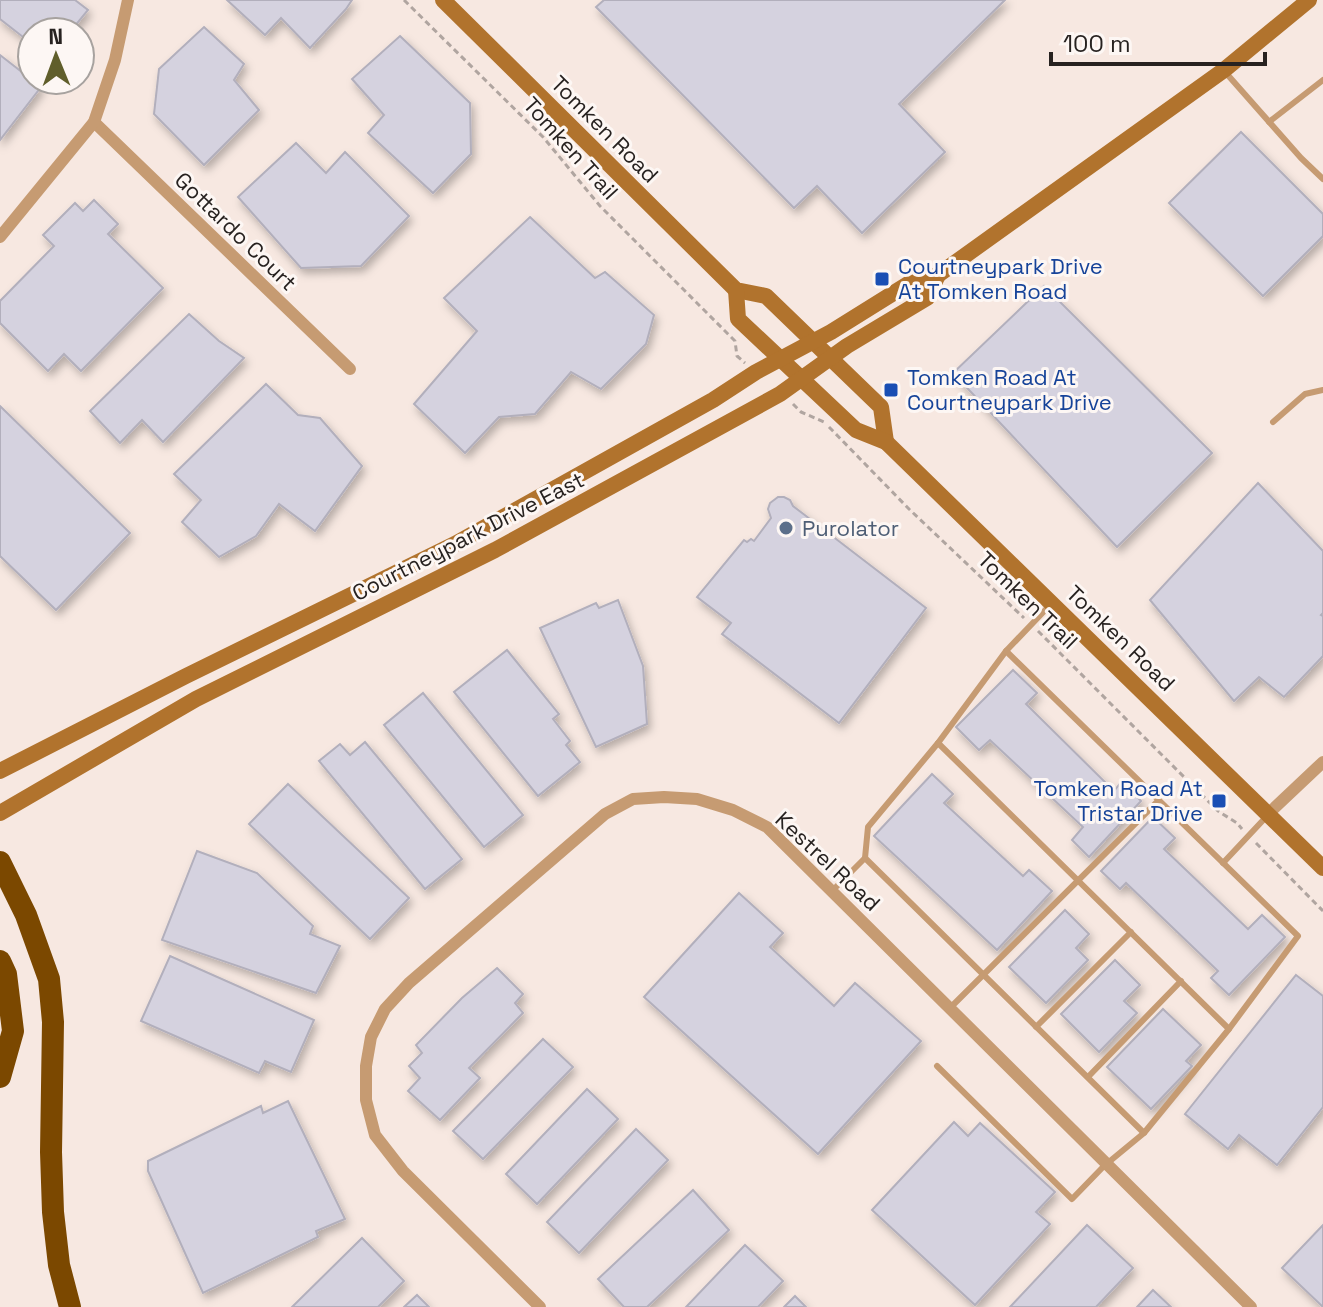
<svg xmlns="http://www.w3.org/2000/svg" width="1323" height="1307" font-family="'Space Grotesk',sans-serif">
  <defs>
    <filter id="shadow"><feDropShadow dx="3" dy="5" stdDeviation="4" flood-color="#0004"/></filter>
  </defs>
  <rect width="100%" height="100%" fill="#f7e8e1"/>
  <g fill="#d5d2df" stroke="#b2afbc" stroke-width="2" filter="url(#shadow)">
    <path d="M0,0H75L88,10L70,32H32V44L0,19Z"/>
    <path d="M227,0H352L346,9L310,48L281,18L265,35Z"/>
    <path d="M604,0H1005L899,104L945,152L862,233L817,186L794,208L596,7Z"/>
    <path d="M204,27L244,64L234,80L259,110L204,165L154,114L159,69Z"/>
    <path d="M400,36L470,103L471,154L433,193L368,133L384,115L352,79Z"/>
    <path d="M0,55L41,87L0,140Z"/>
    <path d="M1241,132L1323,214V236L1263,296L1169,203Z"/>
    <path d="M296,143L326,173L345,152L409,216L361,266L301,268L238,197Z"/>
    <path d="M94,200L118,224L108,234L163,288L81,371L64,354L48,371L0,323V301L54,246L43,235L75,203L83,211Z"/>
    <path d="M530,217L595,278L605,272L654,315L646,344L601,389L571,372L535,414L499,417L465,453L414,404L477,331L444,298Z"/>
    <path d="M1044,286L1212,453L1117,547L953,373Z"/>
    <path d="M189,314L219,341L244,358L163,442L142,420L120,443L90,411Z"/>
    <path d="M266,384L298,415L320,418L362,466L315,531L279,504L256,536L219,557L182,522L201,500L174,474Z"/>
    <path d="M0,406L130,533L56,610L0,556Z"/>
    <path d="M1258,483L1323,551V613L1321,615L1323,616V656L1284,697L1259,677L1234,701L1150,600Z"/>
    <path d="M778,497H784L790,500L793,506L810,519L926,608L839,723L722,634L731,623L697,597L744,540L747,542L751,539L754,541L771,518L768,509L770,503Z"/>
    <path d="M618,600L643,666L647,724L596,747L540,628L596,603L599,608Z"/>
    <path d="M507,650L559,714L553,719L570,741L566,745L580,762L538,796L454,692Z"/>
    <path d="M1013,670L1037,693L1026,704L1114,791L1122,781L1141,801L1089,857L1072,840L1083,827L990,740L979,750L956,727Z"/>
    <path d="M423,693L523,815L484,847L384,725Z"/>
    <path d="M365,742L462,859L425,889L319,761L340,744L350,755Z"/>
    <path d="M932,774L953,794L944,803L1023,876L1029,870L1052,891L997,950L874,836Z"/>
    <path d="M288,784L409,898L370,939L249,824Z"/>
    <path d="M1153,817L1175,838L1164,849L1248,929L1262,915L1285,937L1229,995L1211,978L1218,971L1126,883L1120,889L1101,871Z"/>
    <path d="M197,851L257,873L313,926L310,934L340,946L316,993L162,940Z"/>
    <path d="M739,893L783,933L770,947L834,1006L855,983L921,1041L818,1154L644,997Z"/>
    <path d="M1065,910L1089,934L1076,948L1088,960L1046,1003L1009,967Z"/>
    <path d="M170,956L314,1020L291,1072L265,1061L259,1073L141,1021Z"/>
    <path d="M1115,960L1140,985L1124,1001L1137,1013L1099,1052L1061,1014Z"/>
    <path d="M497,968L523,994L515,1003L523,1013L469,1068L480,1078L440,1120L408,1091L420,1078L409,1066L422,1053L416,1045L462,998Z"/>
    <path d="M1296,975L1323,996V1107L1277,1165L1239,1135L1228,1149L1185,1114Z"/>
    <path d="M1163,1009L1201,1045L1186,1061L1192,1066L1151,1109L1107,1067Z"/>
    <path d="M543,1039L573,1067L483,1159L453,1131Z"/>
    <path d="M587,1089L618,1119L537,1204L506,1174Z"/>
    <path d="M288,1101L345,1219L316,1231L318,1237L203,1293L148,1171V1161L261,1106L263,1113Z"/>
    <path d="M954,1122L968,1136L980,1123L1055,1192L1036,1212L1050,1224L975,1305L872,1210Z"/>
    <path d="M636,1129L668,1160L579,1253L547,1222Z"/>
    <path d="M693,1190L729,1230L647,1307H624L598,1279Z"/>
    <path d="M1087,1225L1133,1268L1096,1307H1010Z"/>
    <path d="M1323,1225V1307L1282,1268Z"/>
    <path d="M362,1238L404,1281L378,1307H292Z"/>
    <path d="M745,1245L783,1281L758,1307H686Z"/>
    <path d="M1153,1290L1171,1307H1137Z"/>
    <path d="M417,1295L429,1307H404Z"/>
    <path d="M795,1296L806,1307H784Z"/>
  </g>
  <g fill="none" stroke-linecap="round" stroke-linejoin="round">
    <g stroke="#b0a5a0" stroke-width="3" stroke-dasharray="6 4" stroke-linecap="butt">
      <path d="M404,0L543,137L600,206L735,341L737,356L745,363"/>
      <path d="M793,404L801,412L824,422"/>
      <path d="M829,427L909,509L1024,618"/>
      <path d="M1038,631L1218,811L1237,823L1242,829"/>
      <path d="M1256,843L1323,911"/>
    </g>
    <g stroke="#c69b72" stroke-width="6">
      <path d="M1226,73L1301,158L1323,179"/>
      <path d="M1269,122L1323,80"/>
      <path d="M1273,422L1305,394L1323,390"/>
      <path d="M938,743L1229,1029"/>
      <path d="M865,858L1144,1133"/>
      <path d="M1223,863L1267,816"/>
      <path d="M832,891L865,858L868,827L938,743L1006,651L1050,605"/>
      <path d="M950,1008L1159,800"/>
      <path d="M1036,1027L1131,932"/>
      <path d="M937,1066L1072,1199L1104,1166L1144,1133L1229,1029L1298,936L1006,651"/>
      <path d="M1088,1077L1181,981"/>
    </g>
    <g stroke="#c69b72" stroke-width="12">
      <path d="M94,122L350,369"/>
      <path d="M0,237L94,122L115,60L128,0"/>
      <path d="M1268,814L1323,762"/>
      <path d="M540,1307L403,1171L375,1135L366,1100V1066L371,1037L385,1009L409,983L605,814L633,799L664,797L697,799L733,810L767,827L1251,1307"/>
    </g>
    <g stroke="#b1732d" stroke-width="16">
      <path d="M443,0L736,290L766,296L881,407L886,442"/>
      <path d="M736,290L738,319L856,430L886,442L1323,868"/>
      <path d="M0,771L186,676L455,544L713,400L756,372L831,332L908,284L938,275L1224,70L1309,0"/>
      <path d="M0,813L196,699L495,550L780,394L847,346L927,298L938,275"/>
    </g>
    <g stroke="#7b4800" stroke-width="22">
      <path d="M0,862L26,915L49,979L53,1022L51,1152L53,1212L59,1265L70,1307"/>
      <path d="M0,961L6,974L13,1031L0,1077"/>
    </g>
  </g>
  <g fill="#1a4fb4" stroke="#fdf7f4" stroke-width="3">
    <rect x="874" y="271" width="16" height="16" rx="4"/>
    <rect x="883" y="382" width="16" height="16" rx="4"/>
    <rect x="1211" y="793" width="16" height="16" rx="4"/>
  </g>
  <circle fill="#5c6f8a" stroke="#fdf7f4" stroke-width="3" cx="786" cy="528" r="8"/>
  <g text-anchor="middle" stroke-width="6" stroke-linejoin="round" paint-order="stroke">
    <g font-size="22" fill="#272220" stroke="#fdf7f4">
      <text transform="translate(605 129) rotate(45)" y="8">Tomken Road</text>
      <text transform="translate(571 148) rotate(48)" y="8">Tomken Trail</text>
      <text transform="translate(236 231) rotate(44)" y="8">Gottardo Court</text>
      <text transform="translate(468 536) rotate(-27)" y="8">Courtneypark Drive East</text>
      <text transform="translate(1028 600) rotate(44)" y="8">Tomken Trail</text>
      <text transform="translate(1121 638) rotate(44)" y="8">Tomken Road</text>
      <text transform="translate(828 861) rotate(43)" y="8">Kestrel Road</text>
    </g>
    <g font-size="22" fill="#164399" stroke="#fdf7f4" text-anchor="start">
      <text x="898" y="274">Courtneypark Drive<tspan x="898" dy="25">At Tomken Road</tspan></text>
      <text x="907" y="385">Tomken Road At<tspan x="907" dy="25">Courtneypark Drive</tspan></text>
      <text x="1203" y="796" text-anchor="end">Tomken Road At<tspan x="1203" dy="25">Tristar Drive</tspan></text>
    </g>
    <g font-size="22" fill="#4e5e75" stroke="#fdf7f4" text-anchor="start">
      <text x="802" y="536">Purolator</text>
    </g>
  </g>
  <g transform="translate(56 56) rotate(359)"><circle r="38" fill="#fdf7f4" stroke="#a7a29f" stroke-width="2"/>
  <path d="M0-6L14 30L0 20L-14 30Z" fill="#605e2b"/>
  <text y="-12" font-size="22" font-weight="bold" text-anchor="middle" fill="#272220">N</text>
  </g>
  <path d="M1051 52v12h214v-12" fill="none" stroke="#272220" stroke-width="4"/>
  <text x="1063" y="52" font-size="24" fill="#272220" stroke="#fdf7f4" stroke-width="6" paint-order="stroke">100 m</text>
</svg>
